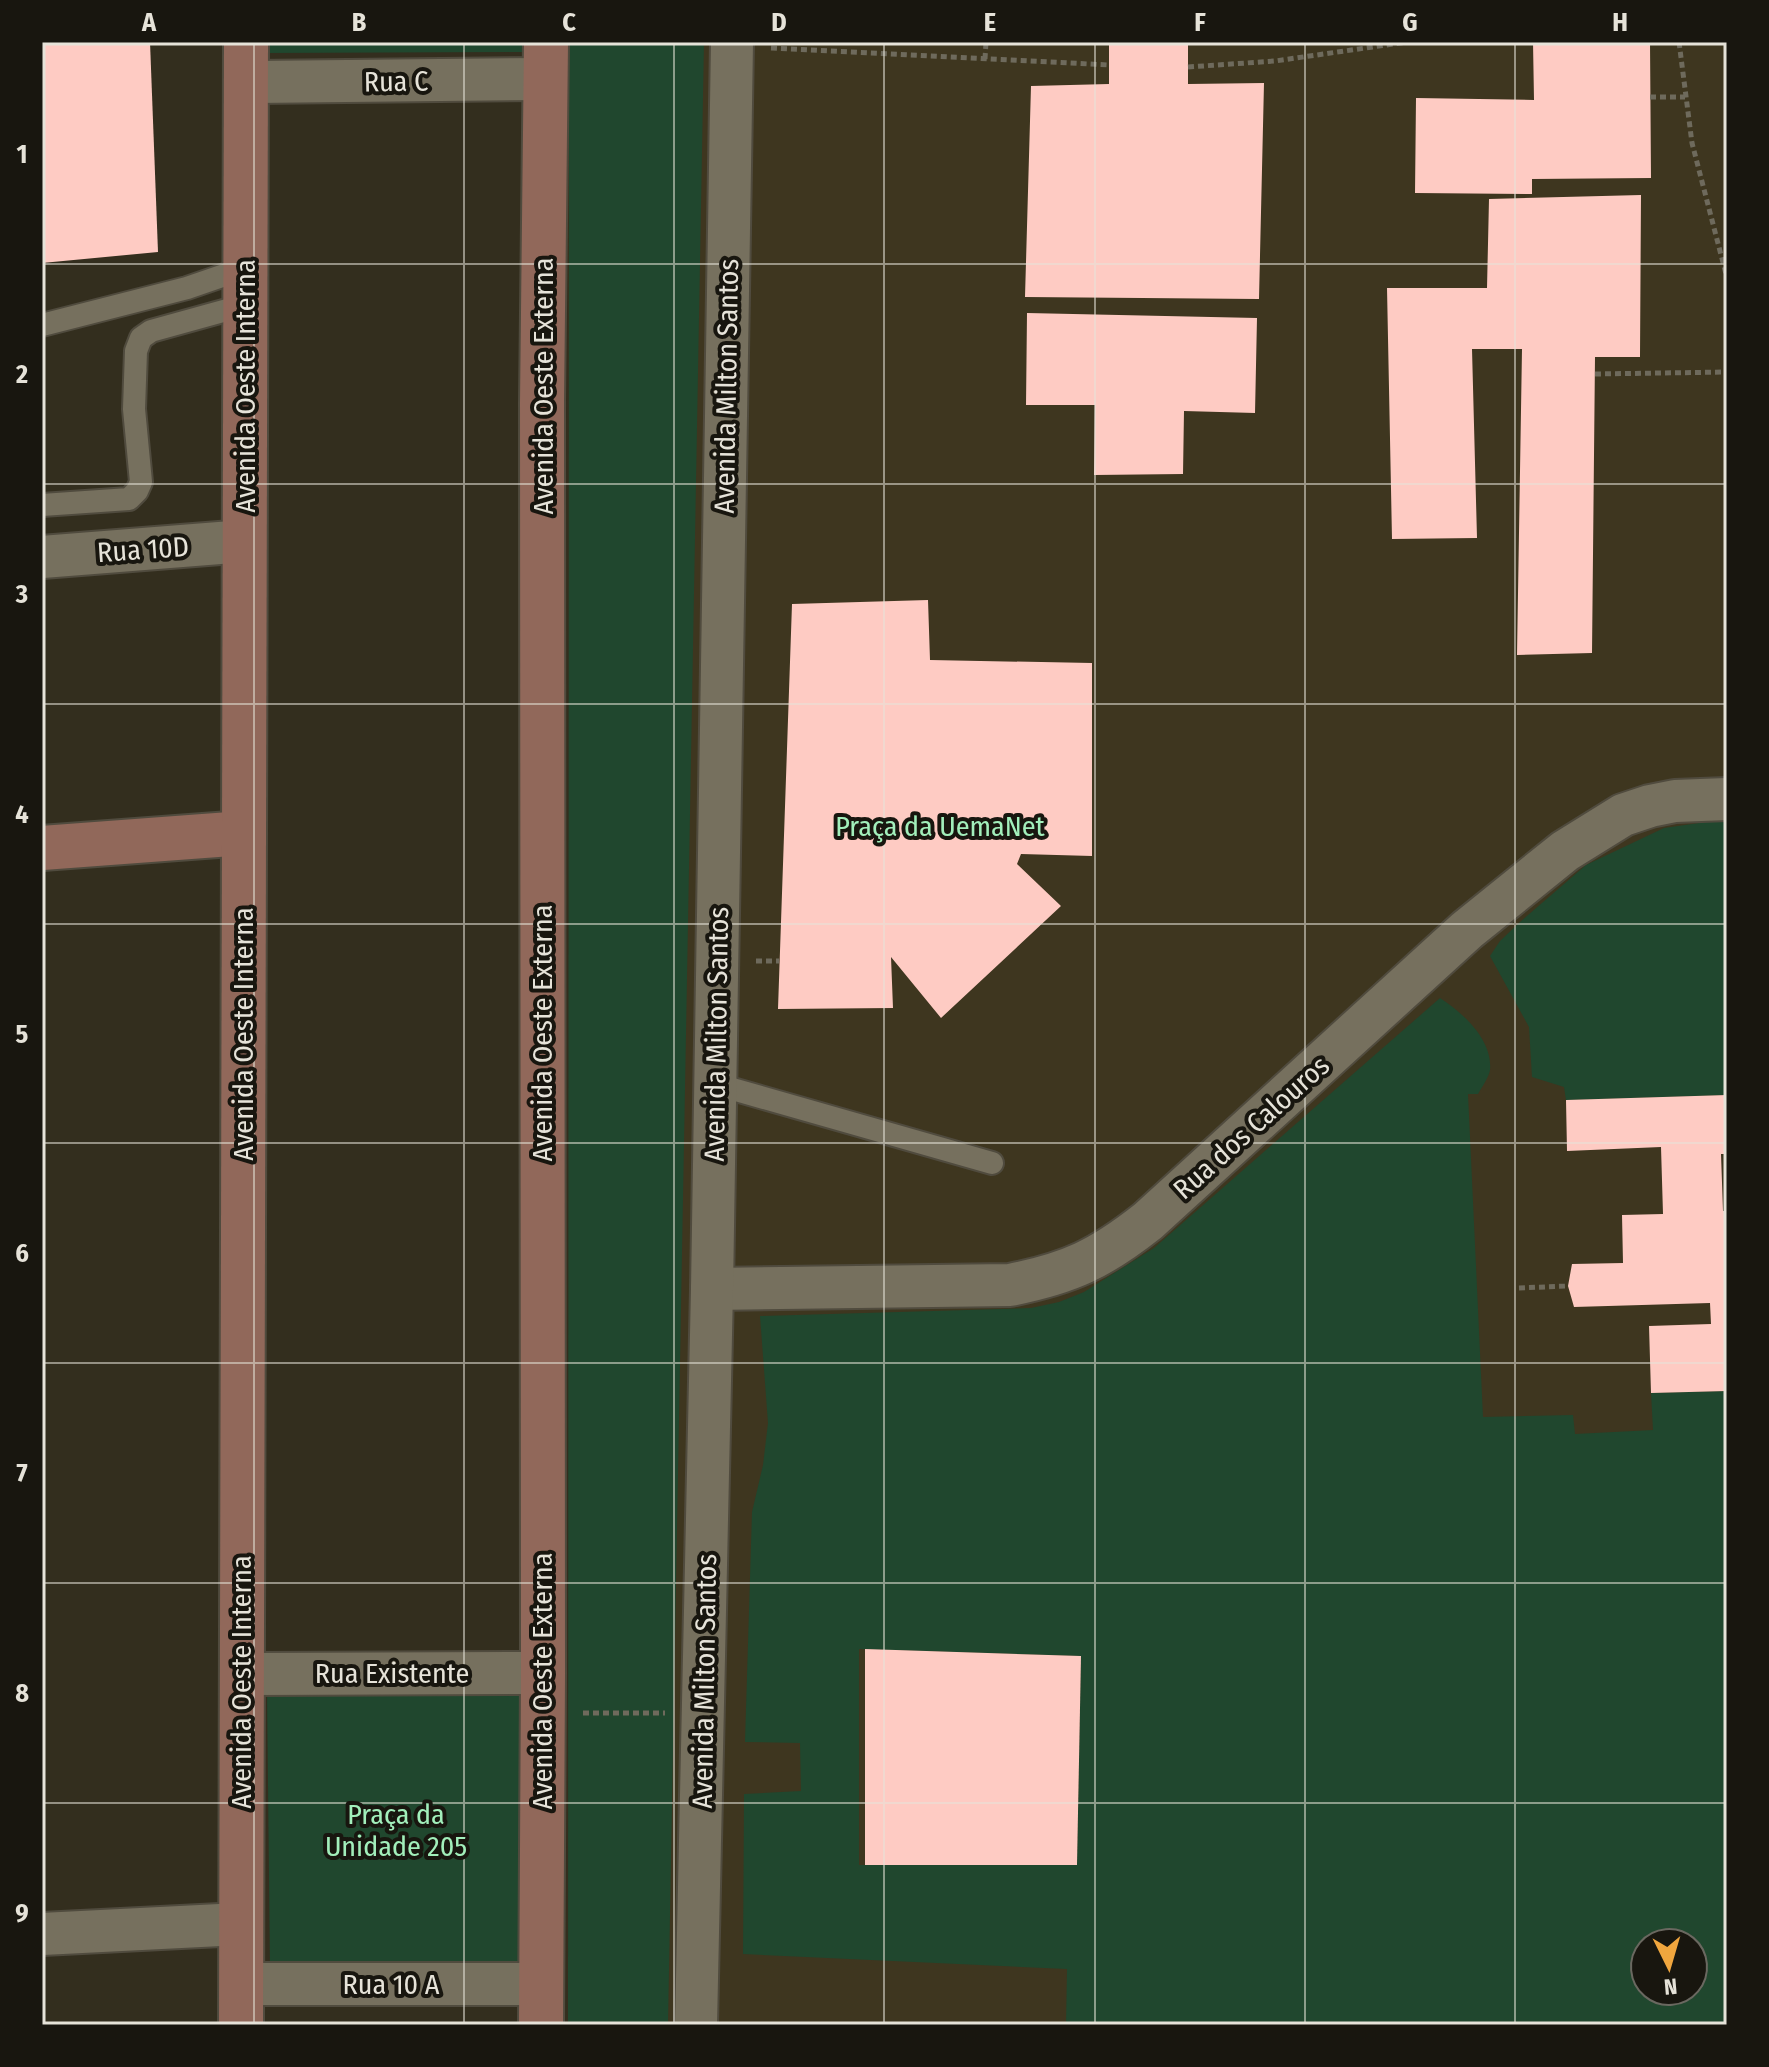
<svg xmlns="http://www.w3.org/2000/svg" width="1769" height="2067" font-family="'Fira Sans Condensed',sans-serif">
  <rect width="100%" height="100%" fill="#332e1e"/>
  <path fill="#3e361f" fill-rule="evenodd" d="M568,42H1727V2025H573ZM1645,1943H1693V1991H1645Z"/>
  <g fill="#20472e" fill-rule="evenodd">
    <path d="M265,42H522V52L265,53Z"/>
    <path d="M569,42H704L668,2025H568Z"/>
    <path d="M1727,819V1095L1566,1100L1564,1087L1532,1077L1529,1027L1490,956L1500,941L1520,922L1586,865L1664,828Z"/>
    <path d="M1440,998C1463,1013 1493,1040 1490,1070C1489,1077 1482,1087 1478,1094H1468L1483,1417L1573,1415L1575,1434L1653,1430L1651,1393L1727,1391V2025H1066L1067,1969L743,1954L744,1794L801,1791L800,1743L745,1742L752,1512L763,1465L768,1423L760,1316L1031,1308L1059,1302L1084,1292L1154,1248ZM859,1649L1081,1656L1077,1864L859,1865ZM1645,1943H1693V1991H1645Z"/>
    <path d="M522,1688L524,1969L270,1971L267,1690Z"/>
  </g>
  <g fill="#fecbc3">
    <path d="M42,42H150L158,252L42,263Z"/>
    <path d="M1109,42H1188V84L1264,83L1259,299L1025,297L1031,86L1109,84Z"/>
    <path d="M1533,42H1650L1651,178L1532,179V194L1415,193L1416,98L1534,100Z"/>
    <path d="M1641,195L1640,357H1595L1592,653L1517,655L1522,349H1472L1477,538L1392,539L1387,288H1487L1489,199Z"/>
    <path d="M1027,313L1257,318L1255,413L1184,411L1183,474L1094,475L1095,405H1026Z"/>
    <path d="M928,600L930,660L1092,663V856L1021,854L1017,864L1061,906L941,1018L891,957L893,1008L778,1009L792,604Z"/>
    <path d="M1727,1095V1154H1721L1723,1211H1727V1391L1651,1393L1649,1326L1711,1324L1710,1303L1574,1307L1568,1286L1572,1264L1623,1263L1622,1215L1663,1214L1661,1147L1567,1151L1566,1100Z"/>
    <path d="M865,1649L1081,1656L1077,1865H865Z"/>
  </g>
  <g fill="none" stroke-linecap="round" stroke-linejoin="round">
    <g stroke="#504b3e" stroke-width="26">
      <g id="lane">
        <path d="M42,325L187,288L245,268"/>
        <path d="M42,505L129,499L137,491L141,482L134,409L136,351L141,338L151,331L245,305"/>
        <path d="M715,1084L992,1163"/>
      </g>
    </g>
    <g stroke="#504b3e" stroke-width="46">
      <g id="street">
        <path d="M246,82L545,79"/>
        <path d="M42,557L245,541"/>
        <path d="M712,1289L1010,1285C1070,1273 1100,1259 1148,1221L1467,930L1565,851L1623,815L1650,806L1675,801L1727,799"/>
        <path d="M242,1674L543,1673"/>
        <path d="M42,1934L240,1924"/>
        <path d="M242,1984H541"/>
        <path d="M696,2025L712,1289L732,42"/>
      </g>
    </g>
    <g stroke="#504b3e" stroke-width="48">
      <g id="secondary">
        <path d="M42,848L244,833"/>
        <path d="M241,2025L246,42"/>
        <path d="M541,2025L543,1673L542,402L546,42"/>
      </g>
    </g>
    <g stroke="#6e6a5c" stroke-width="5" stroke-dasharray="6 4" stroke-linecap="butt">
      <path d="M1679,42L1692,143L1727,278"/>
      <path d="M771,48L1109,65"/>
      <path d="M985,59L986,42"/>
      <path d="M1188,67L1275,61L1407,42"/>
      <path d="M1650,97H1685"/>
      <path d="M1595,374L1727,372"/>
      <path d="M756,961H779"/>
      <path d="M1519,1288L1568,1286"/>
      <path d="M583,1713H665"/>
    </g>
    <use href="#lane" stroke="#76705e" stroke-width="22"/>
    <use href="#street" stroke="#76705e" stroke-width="42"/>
    <use href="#secondary" stroke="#91685a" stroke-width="44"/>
  </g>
  <path fill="none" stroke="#e6e3d9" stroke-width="2" stroke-opacity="0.55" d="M254,42V2025M464,42V2025M674,42V2025M884,42V2025M1095,42V2025M1305,42V2025M1515,42V2025M42,264H1727M42,484H1727M42,704H1727M42,924H1727M42,1143H1727M42,1363H1727M42,1583H1727M42,1803H1727"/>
  <g text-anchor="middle" stroke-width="8" stroke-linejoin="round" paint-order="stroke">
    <g font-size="28" fill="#e6e3d9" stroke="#18160f">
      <text transform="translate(396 81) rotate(-1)" y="10">Rua C</text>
      <text transform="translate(245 386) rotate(-90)" y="10">Avenida Oeste Interna</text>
      <text transform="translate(543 386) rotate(-90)" y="10">Avenida Oeste Externa</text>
      <text transform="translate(726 386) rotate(-89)" y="10">Avenida Milton Santos</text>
      <text transform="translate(143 549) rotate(-4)" y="10">Rua 10D</text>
      <text transform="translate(542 1033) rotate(-90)" y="10">Avenida Oeste Externa</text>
      <text transform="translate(243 1034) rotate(-90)" y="10">Avenida Oeste Interna</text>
      <text transform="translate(716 1034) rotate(-89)" y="10">Avenida Milton Santos</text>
      <text transform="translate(1251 1127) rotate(-42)" y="10">Rua dos Calouros</text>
      <text x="392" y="1683">Rua Existente</text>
      <text transform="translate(542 1681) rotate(-90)" y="10">Avenida Oeste Externa</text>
      <text transform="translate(704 1681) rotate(-89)" y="10">Avenida Milton Santos</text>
      <text transform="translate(241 1682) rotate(-90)" y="10">Avenida Oeste Interna</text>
      <text x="391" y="1994">Rua 10 A</text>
    </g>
    <g font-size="28" fill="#a2efbb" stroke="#18160f">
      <text x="940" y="836">Praça da UemaNet</text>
      <text x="396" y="1824">Praça da<tspan x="396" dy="32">Unidade 205</tspan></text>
    </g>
  </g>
  <rect width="1769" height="2067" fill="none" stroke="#18160f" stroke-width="88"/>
  <g transform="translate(1669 1967) rotate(175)"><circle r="38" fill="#18160f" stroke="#6a6860" stroke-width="2"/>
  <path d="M0-6L14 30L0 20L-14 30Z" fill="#f0a63e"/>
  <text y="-12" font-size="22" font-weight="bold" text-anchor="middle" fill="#e6e3d9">N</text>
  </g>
  <rect x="44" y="44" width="1681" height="1979" fill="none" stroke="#e6e3d9" stroke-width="3"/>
  <g font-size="26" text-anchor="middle" font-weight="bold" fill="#e6e3d9">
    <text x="149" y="31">A</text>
    <text x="359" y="31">B</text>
    <text x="569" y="31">C</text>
    <text x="779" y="31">D</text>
    <text x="990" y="31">E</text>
    <text x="1200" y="31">F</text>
    <text x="1410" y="31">G</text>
    <text x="1620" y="31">H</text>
    <text x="22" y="163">1</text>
    <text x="22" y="383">2</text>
    <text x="22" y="603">3</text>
    <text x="22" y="823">4</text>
    <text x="22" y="1043">5</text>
    <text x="22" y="1262">6</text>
    <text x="22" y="1482">7</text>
    <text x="22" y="1702">8</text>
    <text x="22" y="1922">9</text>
  </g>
</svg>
